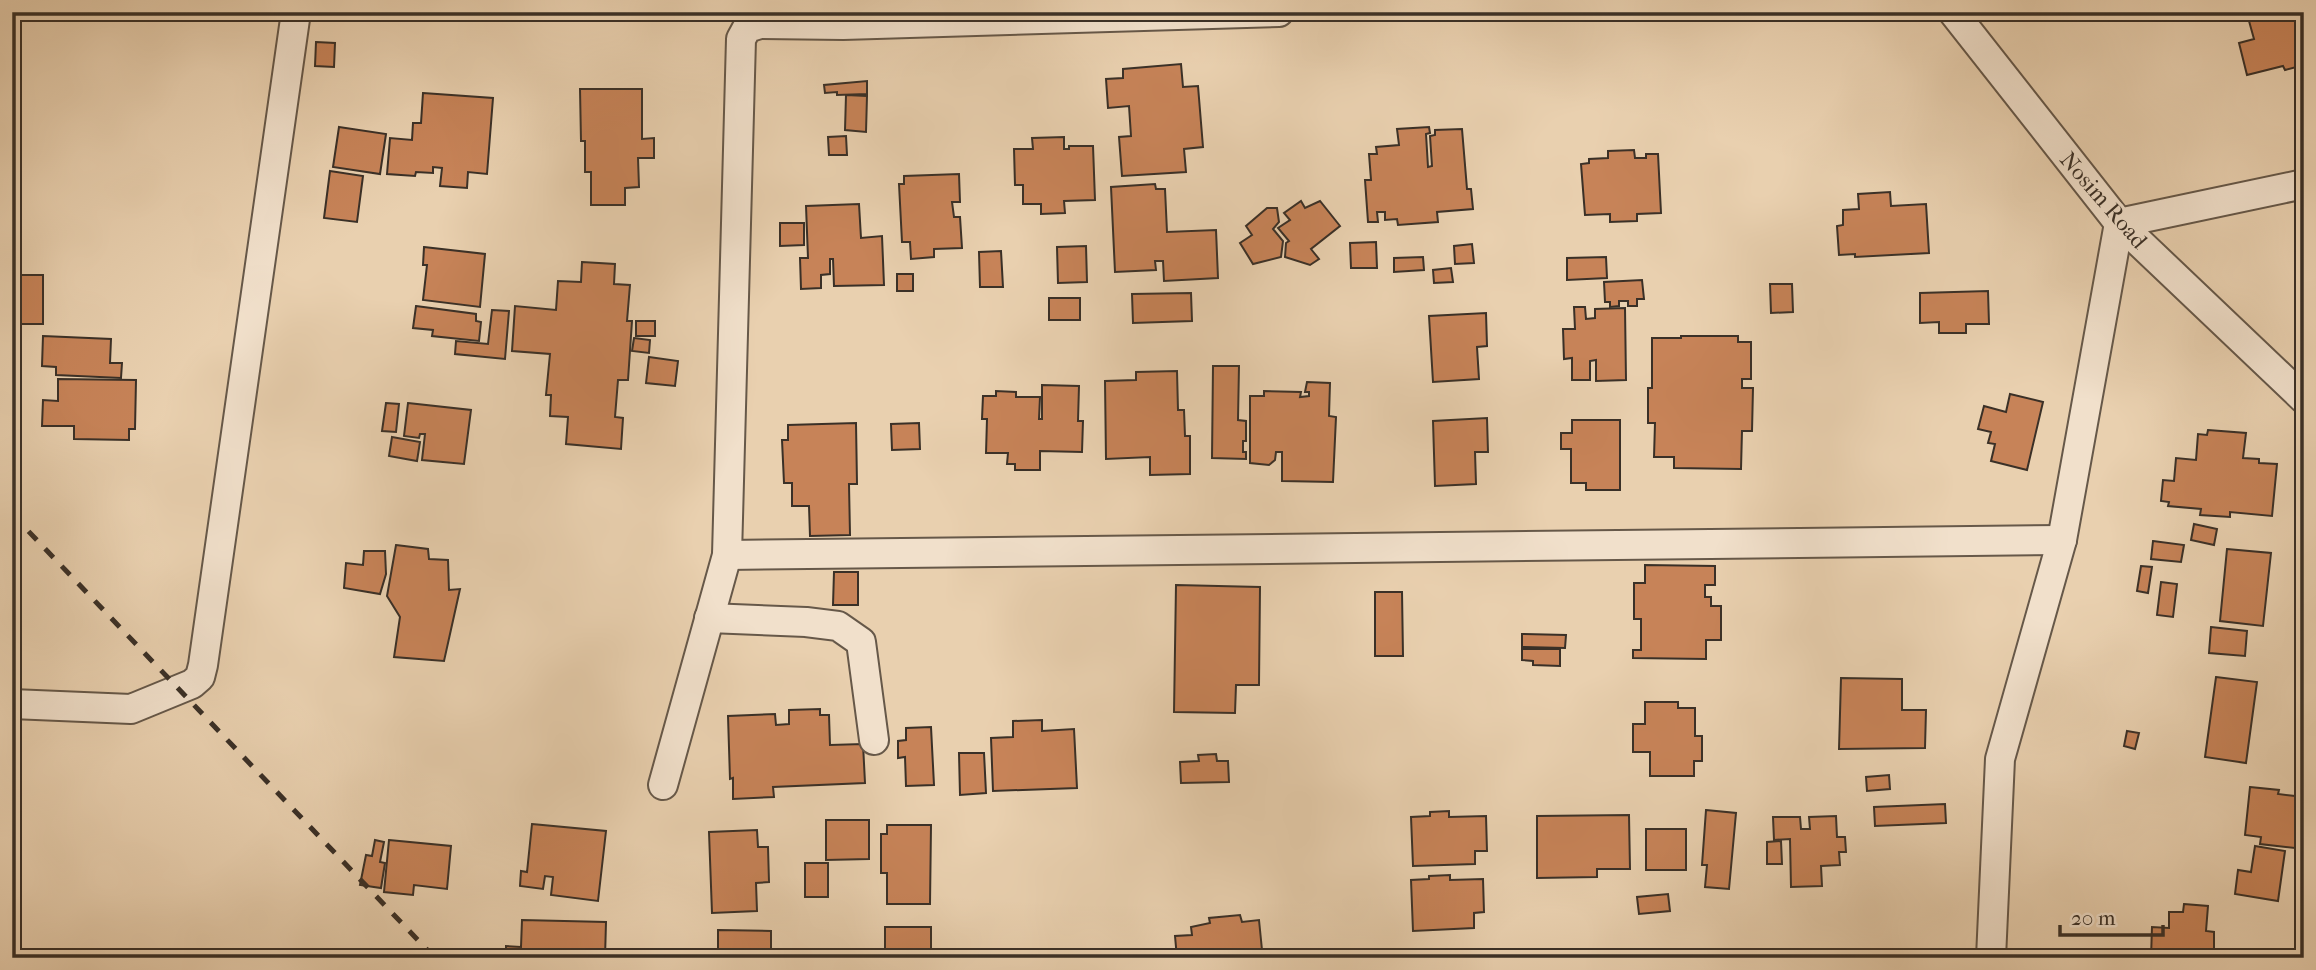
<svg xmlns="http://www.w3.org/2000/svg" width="2316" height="970" font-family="'IM FELL French Canon',serif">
  <rect width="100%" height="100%" fill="#e9d0af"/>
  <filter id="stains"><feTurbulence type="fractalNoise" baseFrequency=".00286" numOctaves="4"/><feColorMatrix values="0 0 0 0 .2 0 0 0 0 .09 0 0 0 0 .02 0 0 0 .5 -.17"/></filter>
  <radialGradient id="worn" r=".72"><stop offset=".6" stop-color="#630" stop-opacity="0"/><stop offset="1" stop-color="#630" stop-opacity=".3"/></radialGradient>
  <g fill="#c78358" stroke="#3a3027" stroke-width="2">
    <path d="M2261,12H2304V19H2302L2304,28V65L2285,70L2283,66L2247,75L2239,43L2254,39L2249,21L2262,17Z"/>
    <path d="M316,42L335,43L334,67L315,66Z"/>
    <path d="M1181,64L1183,87L1198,86L1203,147L1184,149L1186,172L1122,176L1119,137L1131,136L1129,106L1108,108L1106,79L1123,78V69Z"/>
    <path d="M867,81V94L837,95V92L825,93L824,85Z"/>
    <path d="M580,89H642V139L654,138V158H638L639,187L625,188V205H591V172H585V141H581Z"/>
    <path d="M423,93L493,98L487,174L468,172L467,188L440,186L442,168L433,167V173L416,172L415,176L387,174L390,138L412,140L413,123H421Z"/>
    <path d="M846,95L867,96L866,132L845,130Z"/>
    <path d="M339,127L386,134L380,174L333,167Z"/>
    <path d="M1429,127L1430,133L1426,134L1428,167L1432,166L1430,136L1435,135V130L1462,129L1467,189H1471L1473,209L1437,212L1438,222L1398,225L1397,219L1385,220V212H1377L1378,222H1368L1365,180H1371L1369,154H1377L1376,147L1399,145L1397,129Z"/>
    <path d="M846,136L847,155H829L828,137Z"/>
    <path d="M1064,137V149H1069V146H1093L1095,200L1064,201L1065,213L1041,214V204H1023V185H1015L1014,149H1033L1032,138Z"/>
    <path d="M1634,150L1635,158H1646V154H1658L1661,213L1637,214V221L1610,222V214L1585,215L1581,164L1589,163V159L1608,158V151Z"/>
    <path d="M330,171L363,176L357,222L324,218Z"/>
    <path d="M959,174L960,202H952L954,217H960L962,248L934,249V257L911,259L910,242H902L899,184H904V176Z"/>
    <path d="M1155,184L1156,189H1165L1167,232L1216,230L1218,278L1164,281L1163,261H1155L1156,270L1115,272L1111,187Z"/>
    <path d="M1890,192L1891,206L1926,204L1929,253L1855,257V254L1839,255L1837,226L1843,225V210L1859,209L1858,194Z"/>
    <path d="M1301,201L1305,208L1320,201L1340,226L1311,249L1319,259L1310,265L1285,257L1286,243L1289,241L1278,228L1290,220L1284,213Z"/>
    <path d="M859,204L861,238L882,236L884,285L834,286L833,259H830V274L821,275V288L801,289L800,258H808L806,206Z"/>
    <path d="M1267,208H1277L1279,222L1273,229L1283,241L1281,257L1253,264L1240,243L1252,235L1246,226Z"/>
    <path d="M780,223H804V245L780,246Z"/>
    <path d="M1376,242L1377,268H1351L1350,243Z"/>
    <path d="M1472,244L1474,263L1455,264L1454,246Z"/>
    <path d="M1086,246L1087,282L1058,283L1057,247Z"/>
    <path d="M424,247L485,254L480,307L423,300L427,265H423Z"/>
    <path d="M1001,251L1003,287H980L979,252Z"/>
    <path d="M1423,257L1424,270L1394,272V258Z"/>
    <path d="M1606,257L1607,278L1567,280V258Z"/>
    <path d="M582,262L615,264L614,284L630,285L627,321H632L628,380H618L615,417L623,418L621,449L566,444L568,417L550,416L551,395H546L550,354L512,351L515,306L556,310L558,281L581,282Z"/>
    <path d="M1451,268L1453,282L1434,283L1433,270Z"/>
    <rect x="897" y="274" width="16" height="17"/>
    <rect x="21" y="275" width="22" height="49"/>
    <path d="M1642,280L1644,299H1637V306H1628V301H1619V306L1610,307V302H1605L1604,282Z"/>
    <path d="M1770,284H1792L1793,312L1771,313Z"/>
    <path d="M1988,291L1989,324H1966V333H1939V322L1920,323V293Z"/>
    <path d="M1191,293L1192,321L1133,323L1132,294Z"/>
    <rect x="1049" y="298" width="31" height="22"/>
    <path d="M416,306L476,314V321L481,322L479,341L432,336L433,330L413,328Z"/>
    <path d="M1574,307H1585L1586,319L1595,318V309L1625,308L1626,380L1596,381V360L1590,361V380H1572V358L1564,359L1563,329H1575Z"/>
    <path d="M492,310L509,311L505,359L455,354L456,341L488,344Z"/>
    <path d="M1486,313L1487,346L1477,347L1479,379L1433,382L1429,316Z"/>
    <rect x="636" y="321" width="19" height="15"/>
    <path d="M43,336L111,339L110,363H122L121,378L56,375V367L42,366Z"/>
    <path d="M1681,336H1738V342H1751V379H1742V388H1753L1752,431H1742L1741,469L1674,468V457H1654L1655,423H1648V388H1652V338H1681Z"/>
    <path d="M634,338L650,340L649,353L632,351Z"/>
    <path d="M649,357L678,361L675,386L646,383Z"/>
    <path d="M1213,366H1239L1238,420L1246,421V441H1243V452H1246V459L1212,458Z"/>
    <path d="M1177,371L1178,410H1184L1185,436H1190V474L1150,475V457L1106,459L1105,381L1136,380V372Z"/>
    <path d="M58,379L136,380L135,429H129V440L74,439V426H42L43,400L58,401Z"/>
    <path d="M1307,382L1330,383L1329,416L1336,417L1333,482L1282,481V452H1276L1275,460L1269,465L1250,463V396H1264V391L1301,392L1300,397L1309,396V392H1305Z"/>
    <path d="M1042,385L1079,386L1078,421H1083L1082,452L1040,451V470H1015V464H1007L1008,453H986L987,419H982L983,396H996V391L1016,392V397H1040L1039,419H1042Z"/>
    <path d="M2010,394L2043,402L2027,470L1991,461L1995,444L1988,443L1991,432L1978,429L1984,406L2006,412Z"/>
    <path d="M386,403L399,404L396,432L382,431Z"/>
    <path d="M408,403L471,410L464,464L422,460L425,434H420L419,438L404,436Z"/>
    <path d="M1487,418L1488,452H1475L1476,484L1435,486L1433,421Z"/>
    <path d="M1572,420H1620V490H1586V483H1571V449H1561V433H1572Z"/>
    <path d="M856,423L857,484H849L850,535L810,536L809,506H792V483H784L782,440H788V425Z"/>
    <path d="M919,423L920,449L892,450L891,424Z"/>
    <path d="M2208,430L2246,433L2243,458L2259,459V463L2277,464L2272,516L2230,512V517L2200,515L2201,509L2168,506L2169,502L2161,501L2163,480L2174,481L2176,458L2196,460L2198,434L2207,435Z"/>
    <path d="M392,437L420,442L417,461L389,456Z"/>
    <path d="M2194,524L2217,529L2214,545L2191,540Z"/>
    <path d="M2153,541L2184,545L2181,562L2151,559Z"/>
    <path d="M396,545L428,549L429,559L448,560L449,590L460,589L444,661L394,657L400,617L387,596Z"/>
    <path d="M2227,549L2271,553L2263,626L2220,621Z"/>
    <path d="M364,551H385L386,574L380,594L344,588L346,563L363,565Z"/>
    <path d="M1645,565L1715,566V585H1705V597H1711V606H1721V640H1706V659L1633,658V650H1641V619H1634V583H1645Z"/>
    <path d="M2141,566L2152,567L2148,593L2137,591Z"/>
    <path d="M834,572H858V605H833Z"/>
    <path d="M2161,582L2177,584L2173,617L2157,615Z"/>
    <path d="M1176,585L1260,587L1259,685H1236L1235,713L1174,712Z"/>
    <path d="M1375,592H1402L1403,656H1375Z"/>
    <path d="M2211,627L2247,631L2245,656L2209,653Z"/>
    <path d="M1522,634L1566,635L1565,648L1522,647Z"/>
    <path d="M1522,649H1560V666L1533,665V661L1522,660Z"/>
    <path d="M2216,677L2257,682L2246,763L2205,757Z"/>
    <path d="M1841,678L1902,679V710H1926L1925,748L1839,749Z"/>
    <path d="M1645,702H1678V708H1695V736H1702V761H1694V776H1650V752H1633V724H1645Z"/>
    <path d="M820,709V715H829L830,745L863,744L865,783L773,787L774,797L733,799V778L730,779L728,716L775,714L776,725L789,724V710Z"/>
    <path d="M1042,720V731L1074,729L1077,788L993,791L991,738L1013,737V721Z"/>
    <path d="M931,727L934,785L906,786L905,757L898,758V741L906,740V728Z"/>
    <path d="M2127,731L2139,733L2135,749L2124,746Z"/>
    <path d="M959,753H984L986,793L960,795Z"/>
    <path d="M1216,754L1217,761H1228L1229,782L1181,783L1180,762L1199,761L1198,755Z"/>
    <path d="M1889,775L1890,789L1867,791L1866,777Z"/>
    <path d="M2250,787L2279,790L2278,794L2304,797V849L2260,844L2261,837L2245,835Z"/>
    <path d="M1945,804L1946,823L1875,826L1874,807Z"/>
    <path d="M1706,810L1736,813L1729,889L1705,887L1707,865H1702Z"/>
    <path d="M1449,811V817L1486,816L1487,851H1475V864L1413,866L1411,817L1430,816V812Z"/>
    <path d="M1629,815L1630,869H1597V877L1537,878V816Z"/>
    <path d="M1836,816L1837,837H1845L1846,852H1839L1840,865L1821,866L1822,886L1791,887L1790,839L1774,840L1773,817H1800L1801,829H1810L1809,817Z"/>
    <path d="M826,820H869V859L826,860Z"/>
    <path d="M532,824L606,831L598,901L551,895L553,877L545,876L543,889L520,886L521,871L527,872Z"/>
    <path d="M887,825H931L930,904H887V873H881V834H887Z"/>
    <rect x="1646" y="829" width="40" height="41"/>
    <path d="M757,830L758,847H768L769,882L756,883L757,911L712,913L709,832Z"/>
    <path d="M375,840L384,842L380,862L385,863L381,888L360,885L366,855L372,856Z"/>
    <path d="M389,840L451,846L447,889L414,885L413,895L384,892Z"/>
    <path d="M1781,841L1782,864H1767V842Z"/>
    <path d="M2255,846L2285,851L2278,901L2235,894L2238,870L2251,872Z"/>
    <rect x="805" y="863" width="23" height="34"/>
    <path d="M1450,875V880L1483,879L1484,912L1474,913V928L1413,931L1411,880L1429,879V876Z"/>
    <path d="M1668,894L1670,911L1639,914L1637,897Z"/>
    <path d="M2184,904L2208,906L2206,931L2214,932V951H2221L2220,958H2151L2152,927L2169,928V912H2183Z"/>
    <path d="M1240,915L1242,922L1259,920L1262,950L1252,951L1253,958H1177L1175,936L1192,935L1191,927L1210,923L1209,918Z"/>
    <path d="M522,920L606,922L605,958H506V946L521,947Z"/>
    <path d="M885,927H931V958H872V951H885Z"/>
    <path d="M718,930L771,931V958H718Z"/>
  </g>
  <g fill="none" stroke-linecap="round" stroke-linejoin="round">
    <g stroke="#665849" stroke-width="32">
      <g id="minor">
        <path d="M1953,12L2119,223L2304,399"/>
        <path d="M727,555L2062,540"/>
        <path d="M709,618L806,622L838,626L861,642L874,740"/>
        <path d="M12,704L131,709L192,684L200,677L203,665L296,12"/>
        <path d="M663,785L727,555L741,39L747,28L760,24L843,25L1279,12"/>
        <path d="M1991,958L2000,759L2062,540L2119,223L2304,184"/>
      </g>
    </g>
    <use href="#minor" stroke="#f1e0cb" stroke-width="28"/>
    <path stroke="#3a3027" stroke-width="5" stroke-dasharray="12 12" stroke-linecap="butt" d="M12,514L435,958"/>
  </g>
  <g text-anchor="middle" stroke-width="6" stroke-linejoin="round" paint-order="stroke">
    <g font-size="23" fill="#3a3027" stroke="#f1e0cb">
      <text transform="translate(2104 200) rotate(49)" y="8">Nosim Road</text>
    </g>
  </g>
  <rect width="2316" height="970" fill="none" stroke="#e9d0af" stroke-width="42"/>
  <rect x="14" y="14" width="2288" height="942" fill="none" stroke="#3a3027" stroke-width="3.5"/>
  <rect x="21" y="21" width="2274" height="928" fill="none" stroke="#3a3027" stroke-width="2"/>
  <path d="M2060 925v10h103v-10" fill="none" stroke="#3a3027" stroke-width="3.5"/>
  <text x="2071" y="925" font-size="21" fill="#3a3027" stroke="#f1e0cb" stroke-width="5" paint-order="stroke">20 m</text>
  <rect width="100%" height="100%" filter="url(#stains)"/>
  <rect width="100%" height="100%" fill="url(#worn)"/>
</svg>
